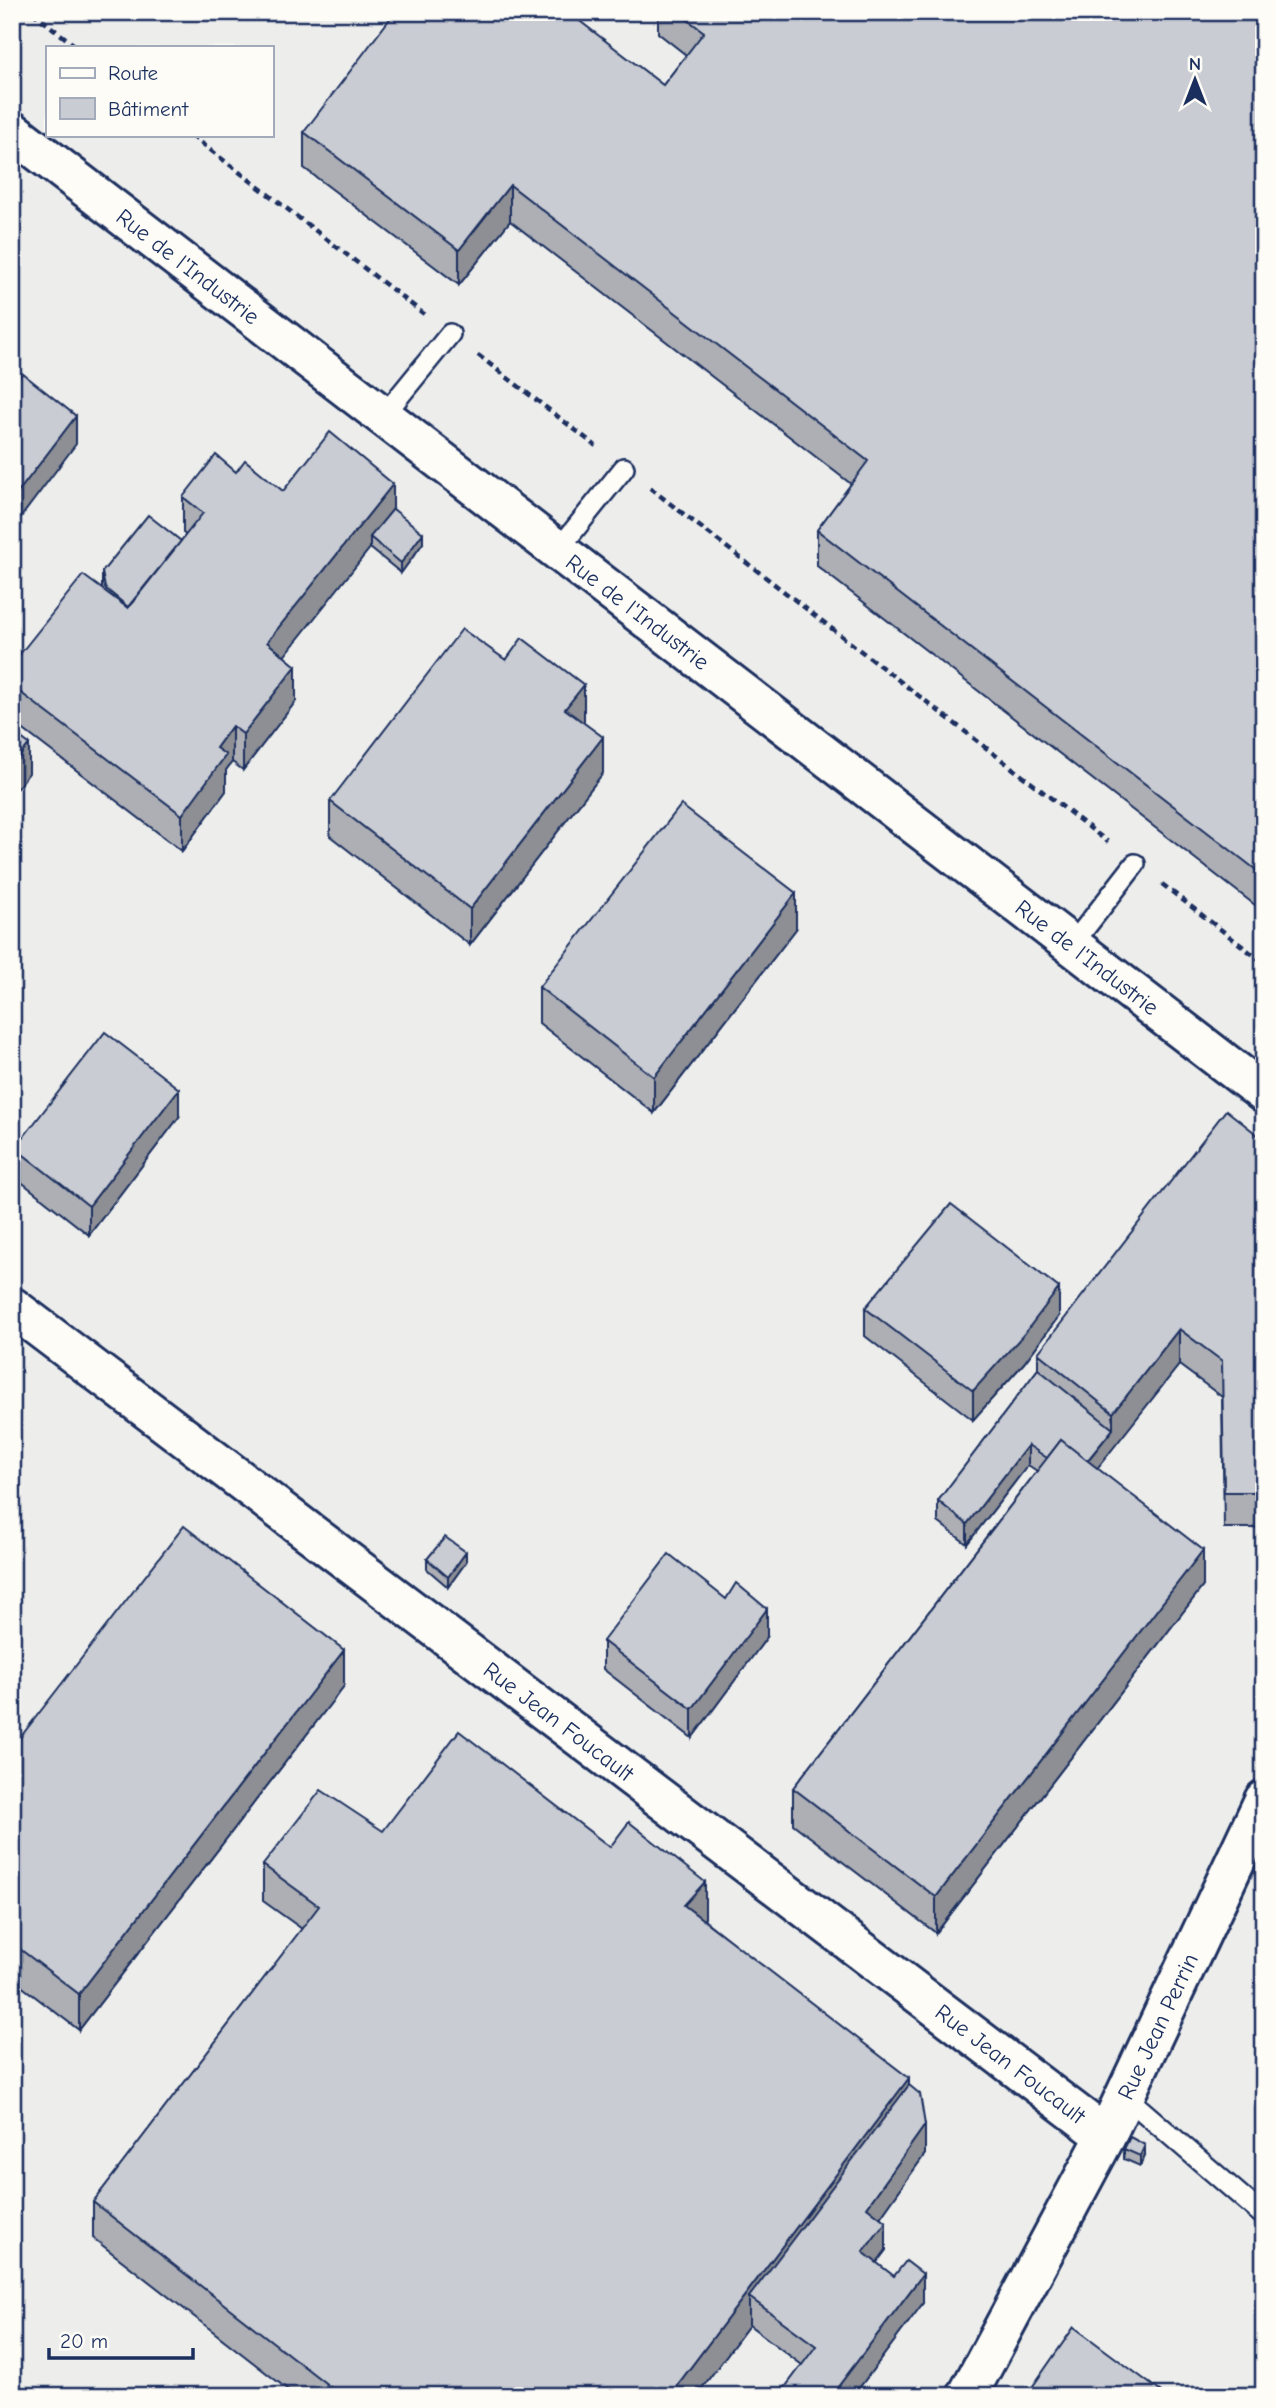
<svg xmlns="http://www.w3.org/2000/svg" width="1276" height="2408" font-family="'Comic Neue',sans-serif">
  <rect width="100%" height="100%" fill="#fdfcf7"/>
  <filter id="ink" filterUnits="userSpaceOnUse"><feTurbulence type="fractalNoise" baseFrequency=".0143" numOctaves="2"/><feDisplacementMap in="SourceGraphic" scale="14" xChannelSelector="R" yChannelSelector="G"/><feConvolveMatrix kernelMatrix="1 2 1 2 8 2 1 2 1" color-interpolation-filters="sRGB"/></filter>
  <g filter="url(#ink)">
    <path fill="#edeeec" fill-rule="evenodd" d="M12,12H1264V2396H12ZM47,47H271V135H47Z"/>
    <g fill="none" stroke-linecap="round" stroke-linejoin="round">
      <g stroke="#1b2f5e" stroke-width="24">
        <g id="service">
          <path d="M384,415L450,334"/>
          <path d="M558,550L624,468"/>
          <path d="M1071,946L1135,864"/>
          <path d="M1125,2096L1264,2216"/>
        </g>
      </g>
      <g stroke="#1b2f5e" stroke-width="44">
        <g id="minor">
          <path id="s1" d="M12,131L1264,1093"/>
          <path id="s2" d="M12,1307L1106,2136"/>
          <path id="s3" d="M967,2396L1106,2136L1264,1800"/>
        </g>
      </g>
      <g stroke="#1b2f5e" stroke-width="4.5" stroke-dasharray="7 5" stroke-linecap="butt">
        <path d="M32,12L77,47"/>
        <path d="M191,135L424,314"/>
        <path d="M478,355L596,446"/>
        <path d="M650,488L1108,842"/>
        <path d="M1162,884L1264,963"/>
      </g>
      <use href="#service" stroke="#fdfcf7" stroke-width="19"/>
      <use href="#minor" stroke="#fdfcf7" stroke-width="38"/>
    </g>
    <g fill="#adafb5" stroke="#1b2f5e" stroke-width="2">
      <path d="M658,12H1264V912L817,566V530L851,484L510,221L459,285L304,168V132L663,85L686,55L658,33Z"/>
      <path d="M236,472L283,491L393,509L423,543L401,573L370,548L284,656L296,701L243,770L232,762L226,770V791L182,851L12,721V664L102,589V572L181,541L186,535L183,533V497Z"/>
      <path d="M584,721L583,722L603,773L470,945L330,836V801Z"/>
      <path d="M796,929L654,1113L539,1023V987Z"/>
      <path d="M179,1117L89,1235L15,1177V1148Z"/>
      <path d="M1264,1140V1528H1224L1222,1397L1179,1365L1097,1468L1203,1586L936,1933L793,1824V1788L1037,1471L1028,1465L967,1544L938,1522V1501L1038,1369V1353Z"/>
      <path d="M865,1308L1059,1316L1024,1363L973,1420L865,1336Z"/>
      <path d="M427,1559L466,1562L448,1587L427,1569Z"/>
      <path d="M767,1637L692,1738L603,1669V1641Z"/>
      <path d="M344,1686L79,2030L12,1979V1748Z"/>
      <path d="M383,1831L610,1847L705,1918L704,1920L909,2085L925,2154L880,2217L886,2250L876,2263L923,2303L853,2396H781V2393L802,2365L749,2325L696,2396H296L93,2238V2202L302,1929L263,1901V1865Z"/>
      <path d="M1124,2149L1145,2155L1140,2166L1124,2159Z"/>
    </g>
    <g fill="#8d8f94" stroke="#1b2f5e" stroke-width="2">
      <path d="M510,185V221L459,285V250Z"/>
      <path d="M76,416V444L12,529V500Z"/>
      <path d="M393,484V519L370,537V548L267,678V642Z"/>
      <path d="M423,533V543L401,573V563Z"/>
      <path d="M296,666V701L243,770V734Z"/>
      <path d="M584,685V721L565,745V709Z"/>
      <path d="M232,726V762L226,770V791L182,851V815L216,748Z"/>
      <path d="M603,737V773L470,945V909Z"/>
      <path d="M29,744V773L12,795V766Z"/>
      <path d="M796,893V929L654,1113V1077Z"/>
      <path d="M179,1089V1117L89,1235V1206Z"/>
      <path d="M1059,1288V1316L1024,1363L973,1420V1391Z"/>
      <path d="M1179,1329V1365L1080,1490V1470L1113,1429V1413Z"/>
      <path d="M1028,1445V1465L967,1544V1524Z"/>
      <path d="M1203,1550V1586L936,1933V1897Z"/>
      <path d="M466,1552V1562L448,1587V1577Z"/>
      <path d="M767,1609V1637L692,1738V1709Z"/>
      <path d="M344,1650V1686L79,2030V1994Z"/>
      <path d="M705,1882V1918L684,1941V1905Z"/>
      <path d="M909,2078V2114L749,2297V2325L696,2396H669Z"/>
      <path d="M925,2125V2154L867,2236V2207Z"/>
      <path d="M1145,2145V2155L1140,2166V2156Z"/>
      <path d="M886,2222V2250L863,2281V2252Z"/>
      <path d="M923,2274V2303L853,2396H831Z"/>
    </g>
    <g fill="#c9ccd3" stroke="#1b2f5e" stroke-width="2">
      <path d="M395,12H568L663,85L704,32L677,12H1264V876L817,530L868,461L510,185L459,250L304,132Z"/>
      <path d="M22,373L76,416L12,500V385Z"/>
      <path d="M330,432L393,484L267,642L296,666L243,734L232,726L216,748L226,755L182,815L12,686V664L83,575L128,608L203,513L183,497L216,455L236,472L245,460L283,491Z"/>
      <path d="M393,509L423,533L401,563L370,537Z"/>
      <path d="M148,515L181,541L128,607L105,588L102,572Z"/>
      <path d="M462,629L506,660L522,638L584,685L565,709L603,737L470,909L330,801Z"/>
      <path d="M12,731L29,744L12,766Z"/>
      <path d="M681,805L796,893L654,1077L539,987Z"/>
      <path d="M105,1032L179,1089L89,1206L15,1148Z"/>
      <path d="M1226,1110L1264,1140V1492H1224L1222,1361L1179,1329L1113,1413L1038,1353Z"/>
      <path d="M951,1204L1059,1288L1024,1334L973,1391L865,1308Z"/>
      <path d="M1038,1369L1113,1429L1087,1461L1061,1440L1047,1458L1028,1445L967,1524L938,1501Z"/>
      <path d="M1061,1440L1203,1550L936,1897L793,1788Z"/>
      <path d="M184,1526L344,1650L79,1994L12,1943V1748Z"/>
      <path d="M445,1537L466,1552L448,1577L427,1559Z"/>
      <path d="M669,1554L726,1599L736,1583L767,1609L692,1709L603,1641Z"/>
      <path d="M459,1731L610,1847L629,1822L705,1882L684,1905L909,2078L669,2396H539L536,2393L535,2396H342L93,2202L319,1906L263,1865L321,1790L383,1831Z"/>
      <path d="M909,2085L920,2094L925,2125L867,2207L886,2222L863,2252L894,2276L906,2261L923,2274L831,2396H785L781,2393L816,2346L749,2297Z"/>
      <path d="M1130,2137L1145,2145L1140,2156L1124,2149Z"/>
      <path d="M1074,2327L1164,2394L1163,2396H1026Z"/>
    </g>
  </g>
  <g text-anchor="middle" stroke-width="5" stroke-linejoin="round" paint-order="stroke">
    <g font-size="23" fill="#1b2f5e" stroke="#fdfcf7">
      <text dy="8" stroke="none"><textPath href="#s1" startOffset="222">Rue de l'Industrie</textPath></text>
      <text dy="8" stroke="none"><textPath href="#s1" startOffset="789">Rue de l'Industrie</textPath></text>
      <text dy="8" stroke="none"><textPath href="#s1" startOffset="1356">Rue de l'Industrie</textPath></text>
      <text dy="8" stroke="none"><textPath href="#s2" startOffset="686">Rue Jean Foucault</textPath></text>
      <text dy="8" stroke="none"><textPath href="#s3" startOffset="416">Rue Jean Perrin</textPath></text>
      <text dy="8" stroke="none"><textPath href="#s2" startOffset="1253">Rue Jean Foucault</textPath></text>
    </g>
  </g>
  <rect width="1276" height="2408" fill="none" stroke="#fdfcf7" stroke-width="42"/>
  <rect x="21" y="21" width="1234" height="2366" fill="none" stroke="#1b2f5e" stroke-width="2.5" filter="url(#ink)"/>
  <rect x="46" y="46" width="228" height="91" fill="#fdfcf7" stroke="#a3aaba" stroke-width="2"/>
  <rect x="60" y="68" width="35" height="10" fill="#fdfcf7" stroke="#a3aaba" stroke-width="2"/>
  <text x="108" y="80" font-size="21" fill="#1b2f5e">Route</text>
  <rect x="60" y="98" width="35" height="21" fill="#c9ccd3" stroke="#a3aaba" stroke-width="2"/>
  <text x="108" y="116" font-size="21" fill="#1b2f5e">Bâtiment</text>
  <g transform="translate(1195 80)" stroke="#fdfcf7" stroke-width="5" paint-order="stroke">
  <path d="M0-5L12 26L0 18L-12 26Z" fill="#1b2f5e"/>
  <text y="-10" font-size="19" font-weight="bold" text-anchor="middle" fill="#1b2f5e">N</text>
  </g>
  <path d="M49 2348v10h144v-10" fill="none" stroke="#1b2f5e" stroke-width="3.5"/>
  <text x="60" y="2348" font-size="21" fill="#1b2f5e" stroke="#fdfcf7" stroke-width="5" paint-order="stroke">20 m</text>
</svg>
